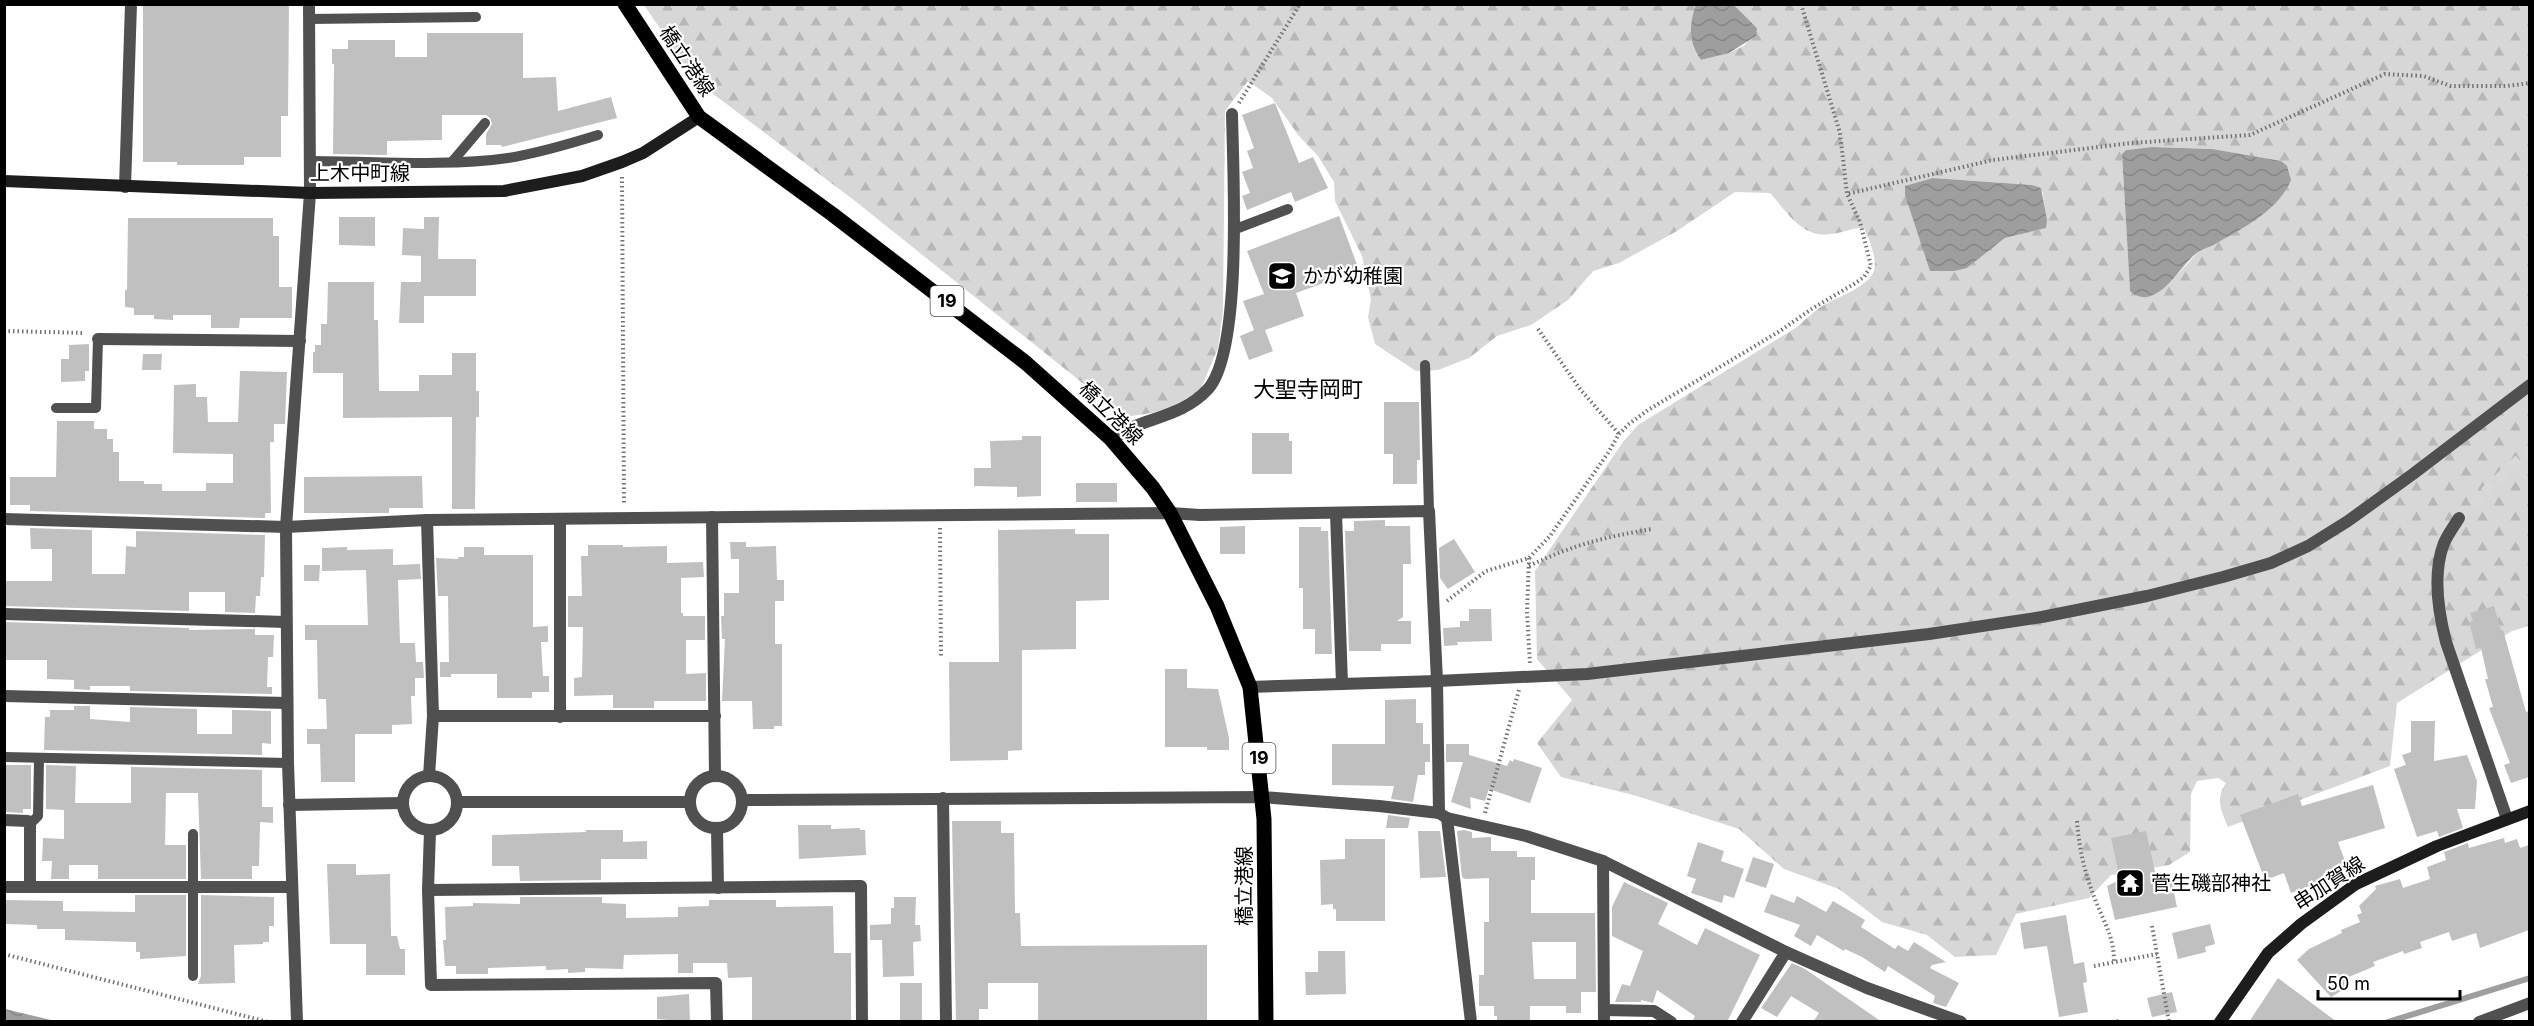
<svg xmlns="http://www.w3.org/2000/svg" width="2534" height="1026" font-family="Inter,'Noto Sans JP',sans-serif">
  <defs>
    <pattern id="forest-firs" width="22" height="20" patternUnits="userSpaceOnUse" patternTransform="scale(1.5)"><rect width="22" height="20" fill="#d7d7d7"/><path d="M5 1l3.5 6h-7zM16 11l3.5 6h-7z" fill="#b7b7b7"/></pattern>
    <pattern id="water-waves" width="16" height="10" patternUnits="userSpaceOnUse" patternTransform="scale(1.5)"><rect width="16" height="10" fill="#9e9e9e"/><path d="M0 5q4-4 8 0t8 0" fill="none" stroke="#868686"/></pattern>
  </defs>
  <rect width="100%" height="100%" fill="#fff"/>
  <path fill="url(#forest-firs)" fill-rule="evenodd" d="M644,5H1696C1689,25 1688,42 1701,60L1729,53L1745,45L1757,28L1734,5H2529V626L2512,631L2397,703L2390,766L2228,827C2221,810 2215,799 2226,783L2218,778L2197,781L2191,794L2190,852L2169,865L2111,875L2089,898L2016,914L1996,955L1955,957L1927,935L1882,922L1839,889L1784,869L1739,829L1637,796L1561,777L1537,743L1572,700L1537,659L1535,571L1623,442L1638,425L1797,327C1804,321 1811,314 1819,308C1834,298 1865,289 1873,273C1879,262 1869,239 1864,228C1852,227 1843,233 1831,234C1803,239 1787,212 1770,193L1735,192L1677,231L1619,263L1593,271L1568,300L1531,325L1497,336L1469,358L1438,370L1416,371L1375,344L1368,317L1371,300L1362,256L1335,201L1334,182L1318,156L1299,136L1272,98L1248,81L1225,111L1223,311L1218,348L1200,391L1170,408L1151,413L1125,417L855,201L696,81ZM2152,147L2212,149L2264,213L2239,230L2198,252L2168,285L2130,291L2122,154L2126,150ZM1933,178L2032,185L2043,192L2046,228L2005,238L1967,268Z"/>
  <g fill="url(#water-waves)">
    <path d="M1696,4L1734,5L1757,28L1756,36L1729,53L1701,60C1688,42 1689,25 1696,4Z"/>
    <path d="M2152,147L2212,149L2281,161L2287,166L2291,180C2279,210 2242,229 2215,244C2209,247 2203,249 2198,252C2182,264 2173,285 2155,294C2146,299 2138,298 2130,291L2122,154L2126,150Z"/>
    <path d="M1933,178L2032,185L2041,188L2047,220L2046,228L2005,238L1967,268L1954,271H1930L1905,195V186Z"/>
    <path d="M4,1009H5L55,1021H5Z"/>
  </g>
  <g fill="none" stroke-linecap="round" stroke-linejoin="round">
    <path stroke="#9e9e9e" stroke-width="6" d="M2388,1022L2530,978"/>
  </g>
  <g fill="#c0c0c0" fill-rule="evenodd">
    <path d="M143,4H289L288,116H281V157H244V165H177V162H143Z"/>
    <path d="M427,33H523V78L556,77L558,111L611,97L617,118L502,147L501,145H486V134L492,124L490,118L486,115H442V140L387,141V155L333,154L334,64H332V49H348V40H395V57H427Z"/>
    <path d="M1275,103L1299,163L1313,157L1328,188L1295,202L1291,192L1247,210L1242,196L1250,193L1242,172L1253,168L1247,151L1254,148L1242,115Z"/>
    <path d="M1339,216L1359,270L1296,293L1304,316L1265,330L1273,351L1249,360L1240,336L1254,330L1243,301L1264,294L1247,251Z"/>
    <path d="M339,217H375V246L339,245Z"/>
    <path d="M424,217H439L438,259H476V296H424V323H399L401,282H421V256L402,255L403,228L424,229Z"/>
    <path d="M128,218H273V236H279V287H292V318H240L239,328H211V315H173V320L154,319V315H134V308L125,307V290H127Z"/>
    <path d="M328,282H374V320H378L379,391H419V375H452V353H476V391H479V417H476L475,509H452V417L343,418V373H313V352H315V345H321V324H327Z"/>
    <path d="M89,344V371H85V381L61,382V359H69V345Z"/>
    <path d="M143,354H162L161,370H142Z"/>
    <path d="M240,371L287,372L285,424H274V442H270L271,513H265V518L30,511V505H10V477H56L57,421H94V429H107V439H113V452H119V481H144V484H162V491H206V483H233V454L173,453L174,385L196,384V397H207L208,422H238Z"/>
    <path d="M1384,402H1419L1420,460H1417V484H1393V454H1384Z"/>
    <path d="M1252,433H1289V441H1292V474H1252Z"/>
    <path d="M1022,436H1041V496L1017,497V487L974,486V468H991L990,441L1022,440Z"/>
    <path d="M422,476L423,508H389V513H304V477Z"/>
    <rect x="1076" y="483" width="41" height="19"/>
    <path d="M1385,520V526H1410L1411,564H1403V617L1397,621H1411V644H1381V651H1349L1345,531H1354V521Z"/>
    <path d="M1245,526V554H1220V527Z"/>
    <path d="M1299,527H1321V531H1328L1332,654H1315V629H1303V588H1299Z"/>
    <path d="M30,528L92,530V574H125L126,546L136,547V531L265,535L264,577H261L260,596H256L255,613L225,612V592H189V611L4,606V581H52V549H31Z"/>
    <path d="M1075,529V534H1109V600L1076,601V649L1022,650V750L1008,751V760L950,761L949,662H999L998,530Z"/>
    <path d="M1454,539L1475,572L1448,589L1440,578L1439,548Z"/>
    <path d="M730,542H746V547L776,546L777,580H784V601H775V644H782V726H774V729H753L752,701H722L725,639H722L721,616H724V593H739V559H731Z"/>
    <path d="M588,545H623V547L667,546V563L703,562L704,577L681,578V613H683V616H705V640H686V674L706,673V701H654V708H613V695L574,696V678L582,677L583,627H568V596H582L581,556H588Z"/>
    <path d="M347,547V550L393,549V565L420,564L421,579L398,580L400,643H415L416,662H423L424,678H415V696H411L412,724L392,725V734H355V782H321L320,744H307V729H327L326,699H318L317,640H305V625H368L366,570L322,571V548Z"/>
    <path d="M464,547H484V555H533V627L548,626V642H541L543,676H549V692H532V698H497V674H451V677H440V662H449L448,596H438L436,558L458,559V557H464Z"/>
    <path d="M304,565H320L319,581H304Z"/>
    <path d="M2494,606L2501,630H2503L2526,712L2529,711V777L2511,783L2504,765L2510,763L2489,708L2493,707L2485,679H2488L2481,648L2476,649L2469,622L2473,621L2470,613Z"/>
    <path d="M1469,609H1491L1492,641L1457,642L1458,645L1444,646L1443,628L1460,627V621H1469Z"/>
    <path d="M4,622L189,628V630L255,629V635H274L273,657H268L267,687H272V694L130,691V686H90V690L74,689V680L47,679V660H4Z"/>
    <path d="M1165,669H1187V688L1218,689L1229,738V750H1207V747H1165Z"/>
    <path d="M1416,699V723H1423V744H1430V762H1425V775H1418L1413,802L1391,799L1394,786L1332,785V744H1385V700Z"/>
    <path d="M74,706H90V719L130,722V707L197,709V734H232V710L271,711V744L262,743V755L44,750L45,717H50V710H74Z"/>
    <path d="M2411,721H2435L2434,761L2467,755L2477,781L2475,809H2457L2463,828L2439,837L2437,831L2417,837L2394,769L2406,765L2402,755L2411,752Z"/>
    <path d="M1446,744H1469V755L1507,766L1510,760L1513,762L1514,759L1542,768L1530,803L1489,789L1485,801L1470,797L1471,809L1451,802L1463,762H1446Z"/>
    <path d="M6,765H31V809H23V813L5,812Z"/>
    <path d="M46,765L76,766L75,803H131V767L262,770V807H273V823L260,822L259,866H252V879H201L198,793H166L165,845H186V879H98V865H69V879H51L52,861H42L43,838L64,839V810L46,809Z"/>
    <path d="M2373,785L2385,828L2338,842L2349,872L2291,893L2284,873L2265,880L2240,815L2298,794L2302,806Z"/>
    <path d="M1388,815L1410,818L1408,828H1386Z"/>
    <path d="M952,821H1001V833H1014L1015,913H1020L1021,946L1207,945V1022H1038V983H988V1009H979V1022H956Z"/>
    <path d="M798,825H831V829L860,828V830H865L866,855L799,859Z"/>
    <path d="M586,830H623V842L647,841V859H601V880L520,881L519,866H492V835L586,832Z"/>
    <path d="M1464,830L1472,832V838L1491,837V851H1517V857H1535V880H1531V913H1595L1596,992H1581V1013H1566V1006H1530V1022H1497V1016H1494V1006H1479V975H1484V922H1489V878L1465,879L1462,877L1457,831ZM1532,942H1576V979H1534Z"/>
    <path d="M1418,831H1440L1446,877L1420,878Z"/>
    <path d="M2146,831L2155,872L2170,873L2177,907L2115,920L2107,886L2120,880L2111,838Z"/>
    <path d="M2504,838L2505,843L2517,839L2520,848L2529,845V930L2480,948L2476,933L2452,941L2449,932L2420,942L2422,948L2404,954L2403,951L2373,962L2375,966L2344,979L2348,987L2331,997L2297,960L2309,949L2342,933L2341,930L2360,922L2357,915L2362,913L2359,906L2376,889L2375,886L2400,879L2403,888L2430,879L2427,867L2446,860L2444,852L2468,843L2469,848Z"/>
    <path d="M1345,839H1385V921H1336V909H1333V904L1321,905L1320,860L1345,859Z"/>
    <path d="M1698,842L1724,851L1721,861L1744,869L1734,898L1724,895L1722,903L1691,893L1696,879L1687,876Z"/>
    <path d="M1753,857L1774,864L1766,888L1745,881Z"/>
    <path d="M327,864H356V875L390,874L391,936H397L400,949H405V975H366V944H330Z"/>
    <path d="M1624,882L1668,903L1658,924L1697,945L1705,928L1760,955L1727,1022H1692L1695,1016L1657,990L1653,1003L1641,1000V1002H1615L1622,984L1630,986L1643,951L1612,936V907Z"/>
    <path d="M1771,894L1794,903L1797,896L1826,912L1833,901L1865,920L1861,927L1895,949L1898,945L1908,951L1914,942L1946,962L1932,965L1930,968L1959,983L1946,1007L1933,1003L1935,996L1888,966L1885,972L1862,957L1845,949L1844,951L1817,935L1811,946L1794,936L1800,925L1764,912Z"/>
    <path d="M135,895H186V956L140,959V952H136V942L65,940V929H37V925L4,924V900L63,901V911L135,912Z"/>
    <path d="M201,895L274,897V926H269V942H263V944L234,945L235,983L198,984L201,976Z"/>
    <path d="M520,897H602V903L626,904V918L678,917V907L709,906V900H776V907L833,906L834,953H851V1022H752V977L728,978L727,963H693V973H678V954L624,955L623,969L585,968V972L568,973V969L546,970V966L488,968V974H456V966H445L443,940H446L445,907L473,906V903L520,904Z"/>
    <path d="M894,897H916L915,925H920L921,941L913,942L914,976L883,977L882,940H870V925L891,924V908H894Z"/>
    <path d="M2066,915L2074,964L2084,962L2087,982L2083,983L2088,1012L2059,1017L2047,946L2024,949L2020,923Z"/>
    <path d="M2210,924L2215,944L2205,947L2206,952L2178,959L2172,933Z"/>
    <path d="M1318,951H1345L1346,994L1306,995L1305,972H1318Z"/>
    <path d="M1792,963L1805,969L1882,1022H1813L1819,1013L1791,996L1777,1017L1761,1008Z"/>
    <path d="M2278,978L2337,1022H2249Z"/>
    <rect x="900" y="983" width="22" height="39"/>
    <path d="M2172,992L2177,1012L2152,1017L2147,998Z"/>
    <path d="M689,994L690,1022L657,1019V997Z"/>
  </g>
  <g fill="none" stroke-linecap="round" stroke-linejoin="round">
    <path stroke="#d9d9d9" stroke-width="12" stroke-dasharray="12 6" stroke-linecap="butt" d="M2459,518L2530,450"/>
    <g stroke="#727272" stroke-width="4" stroke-dasharray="1.5 3" stroke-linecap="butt">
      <path d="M1801,4L1840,133L1847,194L1993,160L2131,143L2250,135L2385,74L2423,76L2451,86H2507L2530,83"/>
      <path d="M1239,103L1300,4"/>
      <path d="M622,177L624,505"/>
      <path d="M1538,329L1580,389L1619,434"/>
      <path d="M4,331L85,333"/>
      <path d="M940,528L941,658"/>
      <path d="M1529,558L1527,612L1530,664"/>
      <path d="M1529,566C1572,545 1605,537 1652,529"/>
      <path d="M1447,601L1486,571L1529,558L1550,536L1608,453L1619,434L1629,424L1648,410L1780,331L1813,308L1854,284L1864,277L1871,266L1860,222L1847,194"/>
      <path d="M1485,813L1519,690"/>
      <path d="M2077,821C2079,849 2085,874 2095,899C2104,923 2114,936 2114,962"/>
      <path d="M2152,926L2169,1022"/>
      <path d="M4,954L268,1022"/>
      <path d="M2094,966L2157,954"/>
      <path d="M2116,1020L2117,1022"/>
    </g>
    <g stroke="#505050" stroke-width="10">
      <path d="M309,19L476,17"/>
      <path d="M310,161C375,161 444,167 508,158C539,153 569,144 598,135"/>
      <path d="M452,162L485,123"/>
      <path d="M1233,230L1288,209"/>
      <path d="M1425,365L1429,511"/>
      <path d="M56,408H96L98,339"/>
      <path d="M4,757L288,763"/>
      <path d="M30,824L38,816L39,758"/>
      <path d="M193,976V834"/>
    </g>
    <g stroke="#505050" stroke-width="12">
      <path d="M125,187L131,4"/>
      <path d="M98,339L300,341"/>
      <path d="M1111,439C1119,435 1127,430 1135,426C1161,416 1188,411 1208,389C1243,350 1233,170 1232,114"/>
      <path d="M1336,513L1342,684"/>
      <path d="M712,517L715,776"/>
      <path d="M4,519L286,527L427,520L1170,513L1200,515L1429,511L1437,681L1439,813"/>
      <path d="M560,519V717"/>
      <path d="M427,520L433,716L429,776"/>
      <path d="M4,614L286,622"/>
      <path d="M1250,687L1437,681"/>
      <path d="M4,696L287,703"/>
      <path d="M433,716H715"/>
      <circle cx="430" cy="803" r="27"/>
      <circle cx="716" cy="802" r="26"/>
      <path d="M943,798L946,1022"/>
      <path d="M743,800L1262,797L1379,806L1439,813L1447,818L1526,836L1603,861L1786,952L1867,988L1961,1022"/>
      <path d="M457,802H690"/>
      <path d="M289,805L402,803"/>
      <path d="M1447,818L1471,1022"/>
      <path d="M4,820L28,821L30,824V887"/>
      <path d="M717,828L718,888"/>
      <path d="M430,831L428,890L431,985L716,983L717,1022"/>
      <path d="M1603,861L1604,1022"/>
      <path d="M4,887H292"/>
      <path d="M428,890L861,886L862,1022"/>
      <path d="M1604,1010L1654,1011L1671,1022"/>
      <path d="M1742,1022L1786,952"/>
      <path d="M2479,1022L2530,1003"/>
    </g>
    <g stroke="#505050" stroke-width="12">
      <path d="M2459,518C2454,526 2448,534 2444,543C2432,574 2438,611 2446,642L2507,819"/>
      <path d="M1437,681L1587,674L1929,634L2042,617L2147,596L2223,577L2271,563L2308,546L2348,521L2413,474L2530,385"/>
      <path d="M297,1022L288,763L286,527L310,193L309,4"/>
    </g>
    <g stroke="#1d1d1d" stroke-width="12">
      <path d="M4,181L310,193L504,191L582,176L622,162L643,153L699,117"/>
      <path d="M2220,1022L2268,953L2301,924L2356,884L2437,846L2530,811"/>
    </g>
    <path stroke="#000" stroke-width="15" d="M625,4L699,117L832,214L1026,363L1111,439L1153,488L1170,513L1217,606L1250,687L1264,819L1266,1022"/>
  </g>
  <defs>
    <g id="school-square" transform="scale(1.5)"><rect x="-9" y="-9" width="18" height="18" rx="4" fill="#000" stroke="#fff"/><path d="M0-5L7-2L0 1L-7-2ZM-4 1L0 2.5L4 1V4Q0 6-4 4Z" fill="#fff"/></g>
    <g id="temple-square" transform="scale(1.5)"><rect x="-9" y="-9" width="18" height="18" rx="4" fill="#000" stroke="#fff"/><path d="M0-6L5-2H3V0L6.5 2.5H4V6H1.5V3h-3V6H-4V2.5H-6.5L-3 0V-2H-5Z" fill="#fff"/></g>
  </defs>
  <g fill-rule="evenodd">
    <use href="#school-square" x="1282" y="276"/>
    <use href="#temple-square" x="2130" y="883"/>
  </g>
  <g text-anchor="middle" stroke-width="4.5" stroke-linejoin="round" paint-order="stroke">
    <g fill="#fff" stroke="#4c4c4c" stroke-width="1.5">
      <rect x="930.5" y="286" width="33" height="30" rx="4.5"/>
      <rect x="1242.5" y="743" width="33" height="30" rx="4.5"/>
    </g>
    <g font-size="18" font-weight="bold" fill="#000">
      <text x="947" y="307">19</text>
      <text x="1259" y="764">19</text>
    </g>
    <g font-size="20" fill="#000" stroke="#fff">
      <text transform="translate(687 61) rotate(56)" y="7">橋立港線</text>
      <text x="360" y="180">上木中町線</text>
      <text transform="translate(1111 413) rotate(45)" y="7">橋立港線</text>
      <text transform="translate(2329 883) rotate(-33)" y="7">串加賀線</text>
      <text transform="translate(1244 886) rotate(-90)" y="7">橋立港線</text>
    </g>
    <g font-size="20" fill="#000" stroke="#fff" text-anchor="start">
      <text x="1303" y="283">かが幼稚園</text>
      <text x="2151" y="890">菅生磯部神社</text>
    </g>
    <g font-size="22" fill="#000" stroke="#fff">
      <text x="1308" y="397">大聖寺岡町</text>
    </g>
  </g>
  <rect width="2534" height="1026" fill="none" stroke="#000000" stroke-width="12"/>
  <path d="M2318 990v9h142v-9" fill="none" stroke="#000000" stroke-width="3"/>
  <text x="2327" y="990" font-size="18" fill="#000000" stroke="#ffffff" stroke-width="4.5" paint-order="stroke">50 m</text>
</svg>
